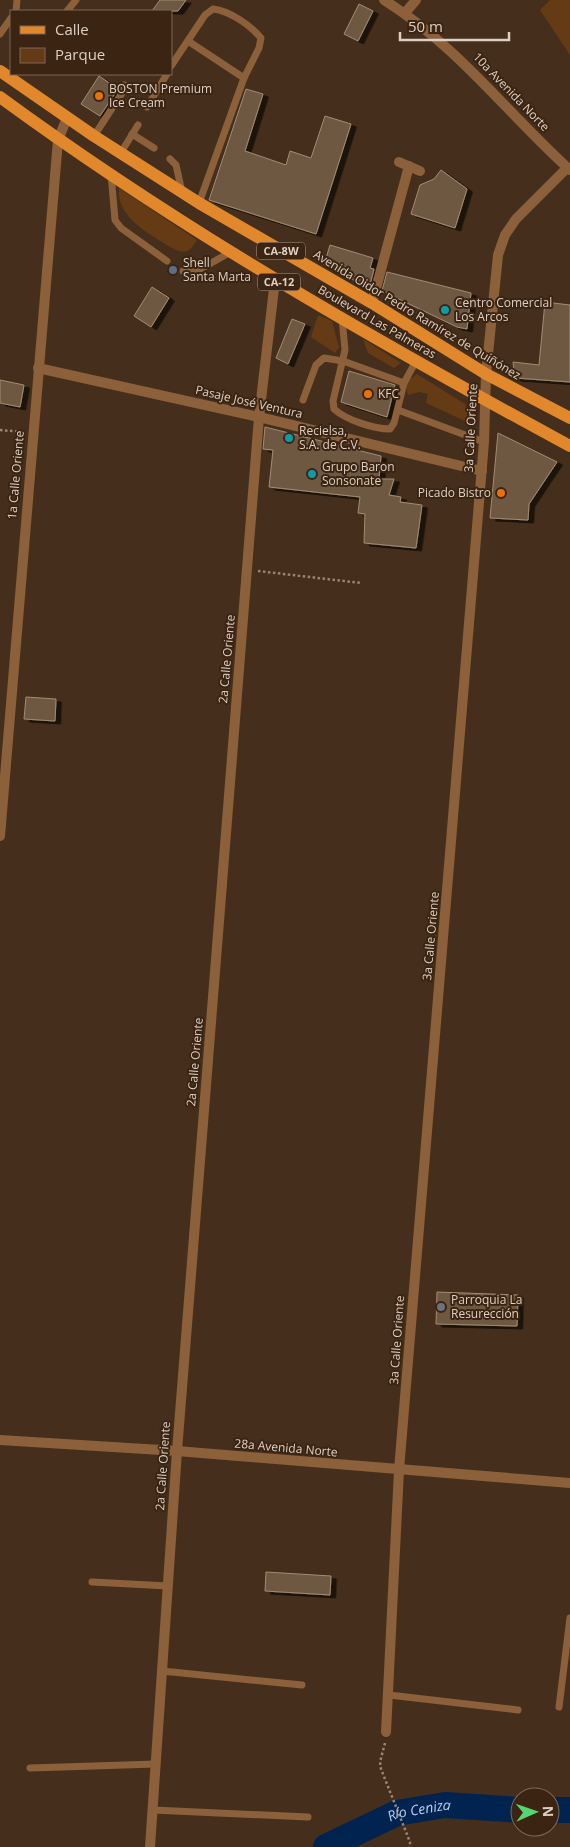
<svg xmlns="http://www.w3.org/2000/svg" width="570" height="1847" font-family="'Open Sans',sans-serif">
  <defs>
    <filter id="shadow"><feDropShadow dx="5.5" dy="3" stdDeviation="0" flood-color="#0009"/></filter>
  </defs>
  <rect width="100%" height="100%" fill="#452f1c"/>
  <g fill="#643b14">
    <path d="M550,0H570V55L540,10Z"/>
    <path d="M119,188L197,240C194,244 192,249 187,251C179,254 169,246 162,242C143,230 116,214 119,188Z"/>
    <path d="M318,315L332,321L339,347L335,353L311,337Z"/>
    <path d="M363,339L401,363L394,368L368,353Z"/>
    <path d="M417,374L465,404L468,413L467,422L426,403L428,394L419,392L408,395L405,383Z"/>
  </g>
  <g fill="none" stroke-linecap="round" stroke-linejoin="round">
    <g stroke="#012350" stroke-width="26">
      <path d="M550,1810H570"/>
      <path id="s1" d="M326,1847L397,1813L445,1805L520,1810"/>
    </g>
  </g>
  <g fill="#6e5842" stroke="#a38b73" filter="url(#shadow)">
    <path d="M160,0H186L178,11H152Z"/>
    <path d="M359,4L373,11L358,41L344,34Z"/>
    <path d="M99,76L118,89L100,116L81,104Z"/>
    <path d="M246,89L263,94L245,151L286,165L290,151L311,158L325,116L351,124L316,234L209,200Z"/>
    <path d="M441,170L467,189L455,228L411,214L420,185L434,179Z"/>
    <path d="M330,245L373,258L370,268L374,269L370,285L365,283V286L324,265Z"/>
    <path d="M387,272L471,293L467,329L457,327L382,291Z"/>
    <path d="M152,287L169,298L151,327L134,316Z"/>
    <path d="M545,302L570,305V382L515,378L513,362L539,365Z"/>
    <path d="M292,319L305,324L288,364L276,358Z"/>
    <path d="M349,371L395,385L387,417L341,402Z"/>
    <path d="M0,380L24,385L20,407L0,403Z"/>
    <path d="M265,427L381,456L379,479H394L389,495L401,497L400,502L422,505L416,548L364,543L365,514L358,513L360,497L269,487L273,450L263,449Z"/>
    <path d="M498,433L557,462L529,504L528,520L490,518Z"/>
    <path d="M26,697L56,699L55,721L24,719Z"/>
    <path d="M437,1292L518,1295L517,1326L436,1324Z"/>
    <path d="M266,1572L331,1576L330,1595L265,1591Z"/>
  </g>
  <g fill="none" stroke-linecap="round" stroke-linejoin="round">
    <g stroke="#978576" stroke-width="2.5" stroke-dasharray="2.5 2.5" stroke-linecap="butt">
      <path d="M0,430L23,432"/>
      <path d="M258,571L361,583"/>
      <path d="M385,1743L380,1762L381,1769L410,1842V1847"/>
    </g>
    <g stroke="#8c603a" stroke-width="7">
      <path d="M16,11L17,0"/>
      <path d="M67,11L76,0"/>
      <path d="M0,34L11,18"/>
      <path d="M188,41L244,78"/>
      <path d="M171,66L205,15L213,9C230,11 250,25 261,38L259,48L244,78L199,203"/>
      <path d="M147,107L167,74"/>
      <path d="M132,134L154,148"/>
      <path d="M94,136L122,93L124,85"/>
      <path d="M120,154L138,125"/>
      <path d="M170,159L176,165L182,192"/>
      <path d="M111,174L115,220L121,228L167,261"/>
      <path d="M183,271H197L229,253"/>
      <path d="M342,318L345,350L333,401L334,409C346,420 374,429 390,429L394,423L404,383L416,361"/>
      <path d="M303,400L316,365L324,358L343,361L404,383"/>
      <path d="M398,410L484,442"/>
      <path d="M92,1582L168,1586"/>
      <path d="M162,1671L302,1685"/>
      <path d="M389,1695L518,1710"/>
      <path d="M559,1707L570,1618"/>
      <path d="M30,1768L156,1764"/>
      <path d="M153,1810L308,1817"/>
    </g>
    <g stroke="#8c603a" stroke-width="10">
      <path d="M399,162L420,171"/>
      <path d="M372,303L409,166"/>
      <path d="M38,368L259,417L482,471"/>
      <path d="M0,836L58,140L67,118"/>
      <path d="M0,1440L177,1451L570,1483"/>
      <path d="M386,1732L399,1470L484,442L486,374L498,255L505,235L516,219L567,168"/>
      <path d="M150,1847L177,1451L259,417L275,280"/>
    </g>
    <g stroke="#8c603a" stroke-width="10">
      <path d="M384,0C459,47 506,112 570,170"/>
      <path d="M405,13L416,0"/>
    </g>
    <g stroke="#e1882c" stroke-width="12">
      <path d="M0,71L94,136L199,203L372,303L486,374L570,418"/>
      <path d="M0,97C180,229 374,340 570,446"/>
    </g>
  </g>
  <g fill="#e8710a" stroke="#3b2512" stroke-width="2">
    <circle cx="99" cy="96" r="5"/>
    <circle cx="368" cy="394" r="5"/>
    <circle cx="501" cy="493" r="5"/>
  </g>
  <circle fill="#5c6f8a" stroke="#3b2512" stroke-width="2" cx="173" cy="270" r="5"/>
  <g fill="#0f9aa8" stroke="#3b2512" stroke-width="2">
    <circle cx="445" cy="310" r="5"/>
    <circle cx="289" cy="438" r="5"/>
    <circle cx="312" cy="474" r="5"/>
  </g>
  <circle fill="#6b7280" stroke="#3b2512" stroke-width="2" cx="441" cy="1307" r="5"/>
  <g text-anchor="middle" stroke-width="4" stroke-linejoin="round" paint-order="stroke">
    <g fill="#3b2512" stroke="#ad9c8f" stroke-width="1">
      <rect x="257" y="242.5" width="48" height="17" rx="4"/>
      <rect x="258" y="273.5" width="42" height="17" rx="4"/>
    </g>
    <g font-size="11" font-weight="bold" fill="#decfc4">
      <text x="281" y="255">CA-8W</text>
      <text x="279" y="286">CA-12</text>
    </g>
    <g font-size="12" fill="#decfc4" stroke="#3b2512" text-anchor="start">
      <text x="109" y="93">BOSTON Premium<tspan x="109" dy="14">Ice Cream</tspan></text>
      <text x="183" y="267">Shell<tspan x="183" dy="14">Santa Marta</tspan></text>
      <text x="455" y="307">Centro Comercial<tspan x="455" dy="14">Los Arcos</tspan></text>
      <text x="378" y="398">KFC</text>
      <text x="299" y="435">Recielsa,<tspan x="299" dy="14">S.A. de C.V.</tspan></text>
      <text x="322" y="471">Grupo Baron<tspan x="322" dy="14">Sonsonate</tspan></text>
      <text x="491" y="497" text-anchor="end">Picado Bistro</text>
      <text x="451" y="1304">Parroquia La<tspan x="451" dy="14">Resurección</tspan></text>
    </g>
    <g font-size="12" fill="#decfc4" stroke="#3b2512">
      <text transform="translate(511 92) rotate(46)" y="4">10a Avenida Norte</text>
      <text transform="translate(417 315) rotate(31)" y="4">Avenida Oidor Pedro Ramírez de Quiñónez</text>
      <text transform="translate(377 322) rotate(30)" y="4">Boulevard Las Palmeras</text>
      <text transform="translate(249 402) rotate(13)" y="4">Pasaje José Ventura</text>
      <text transform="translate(471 428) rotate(-87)" y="4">3a Calle Oriente</text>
      <text transform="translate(16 475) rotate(-85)" y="4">1a Calle Oriente</text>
      <text transform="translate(227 659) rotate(-85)" y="4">2a Calle Oriente</text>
      <text transform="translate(431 936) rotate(-85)" y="4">3a Calle Oriente</text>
      <text transform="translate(195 1062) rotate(-85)" y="4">2a Calle Oriente</text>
      <text transform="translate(397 1340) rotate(-86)" y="4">3a Calle Oriente</text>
      <text transform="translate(286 1448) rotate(5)" y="4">28a Avenida Norte</text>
      <text transform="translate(163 1466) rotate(-86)" y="4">2a Calle Oriente</text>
    </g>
    <g font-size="14" font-style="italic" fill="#b4cef1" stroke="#3b2512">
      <text dy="5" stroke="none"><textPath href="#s1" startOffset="101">Río Ceniza</textPath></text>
    </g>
  </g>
  <rect x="10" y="10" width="162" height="65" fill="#3b2512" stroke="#7c6959"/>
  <rect x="20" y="26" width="25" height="8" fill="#e1882c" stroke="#7c6959"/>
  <text x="55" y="35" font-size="15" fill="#decfc4">Calle</text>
  <rect x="20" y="48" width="25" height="15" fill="#643b14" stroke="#7c6959"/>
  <text x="55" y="60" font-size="15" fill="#decfc4">Parque</text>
  <g transform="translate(535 1812) rotate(88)"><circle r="24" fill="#3b2512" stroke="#7c6959"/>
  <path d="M0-4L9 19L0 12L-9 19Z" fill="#56d671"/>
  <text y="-8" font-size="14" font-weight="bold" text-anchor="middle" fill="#decfc4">N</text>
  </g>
  <path d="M400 32v8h109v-8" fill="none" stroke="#decfc4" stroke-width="2.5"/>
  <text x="408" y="32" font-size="15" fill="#decfc4" stroke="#3b2512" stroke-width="4" paint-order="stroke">50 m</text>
</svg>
